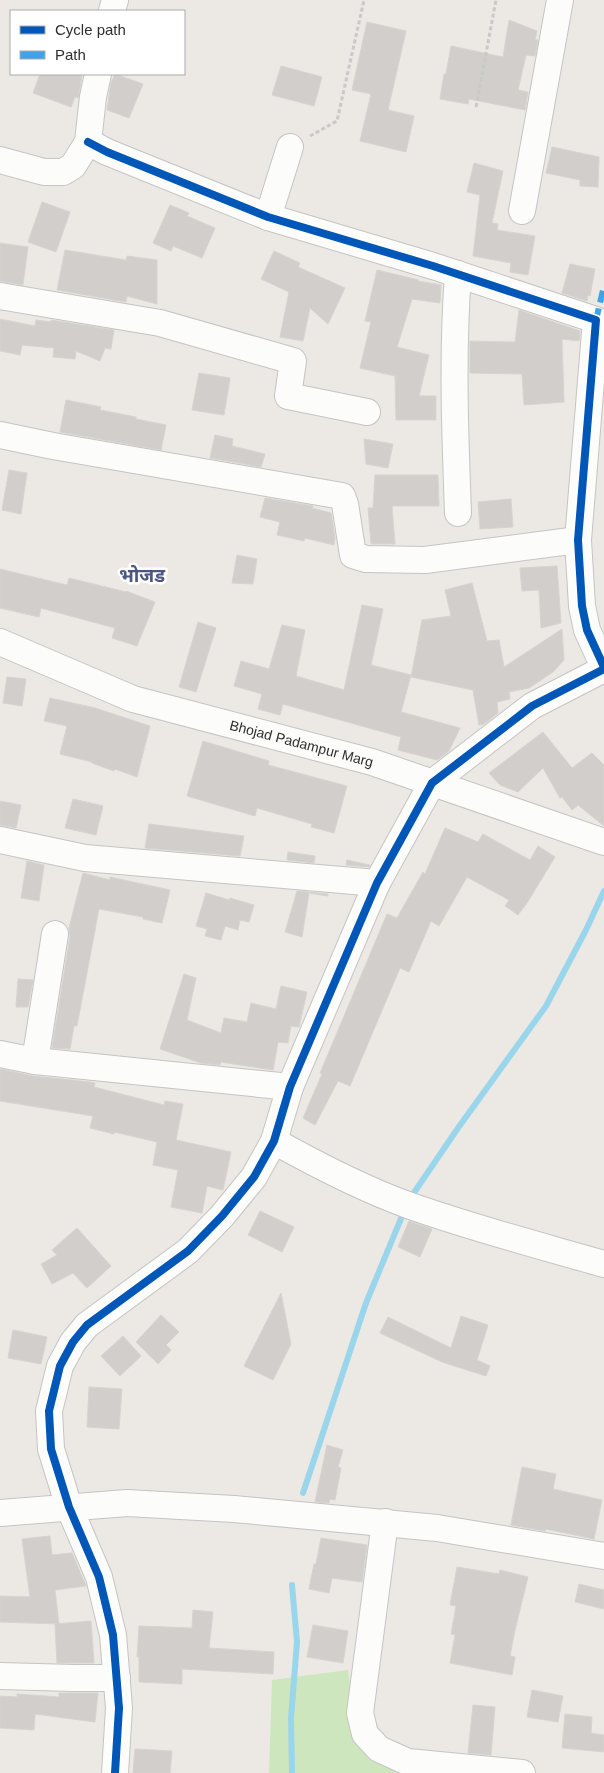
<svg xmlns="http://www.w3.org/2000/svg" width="604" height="1773" font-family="Helvetica,'Noto Sans Devanagari',sans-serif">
  <rect width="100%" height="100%" fill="#ece8e4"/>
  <path fill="#cee6be" d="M348,1670L358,1740L369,1759L442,1773H269L272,1680Z"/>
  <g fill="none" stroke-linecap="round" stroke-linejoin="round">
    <g stroke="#99d6ec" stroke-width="6">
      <path d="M409,1200L458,1128L546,1006L586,930L604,891"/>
      <path d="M303,1493L366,1303L405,1209"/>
      <path d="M292,1773L291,1718L297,1642L292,1585"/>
    </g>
  </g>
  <g fill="#d1cecb" stroke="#d7d4d0">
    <path d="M509,20L537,31L535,40H538L535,56L526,55L518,90L528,92L525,110L469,99L468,104L440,99L444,74H446L451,46L503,57Z"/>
    <path d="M367,22L406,31L388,110L414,116L406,152L360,141L371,94L352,90Z"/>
    <path d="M281,66L322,77L314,106L272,95Z"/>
    <path d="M40,74H75L82,76L78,98L75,97L71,107L33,93Z"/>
    <path d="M115,74L143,84L129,118L107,110L111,83Z"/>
    <path d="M552,147L599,157L598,187L580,186V180L546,173Z"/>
    <path d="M474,163L503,171L492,223L498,224L497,230L535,236L528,275L510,272L511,263L473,256L480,195L467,192Z"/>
    <path d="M42,202L70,212L56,252L28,242Z"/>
    <path d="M170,205L189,213L187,216L215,228L202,258L173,246L171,251L153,243Z"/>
    <path d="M0,243L28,247L23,285L0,281Z"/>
    <path d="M65,250L126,260L127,256L157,260V304L127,296L126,302L57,290Z"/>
    <path d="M274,251L300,263L298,267L345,288L328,324L310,308L303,341L280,337L289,292L261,279Z"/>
    <path d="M570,264L595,269L590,296L588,295L587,301L562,293Z"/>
    <path d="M377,270L419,280L418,281L441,285L440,303L412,299L397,347L429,355L419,396H436V420H396L395,376L360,368L371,322L365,321Z"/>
    <path d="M519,310L580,331L579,341L562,339L564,402L524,405L522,374L470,373V341L515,342Z"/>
    <path d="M0,319L35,326L36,320L51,322V320L114,330L111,349L105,348L100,361L76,351L75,359L53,357L54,348L22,345L20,355L0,351Z"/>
    <path d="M199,373L230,378L224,415L192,410Z"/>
    <path d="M66,400L101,407L100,410L136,417V419L166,425L161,450L60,432Z"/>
    <path d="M215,435L233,439L232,446L265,454L261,467L210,458Z"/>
    <path d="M364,439L393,444L388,468L366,464Z"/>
    <path d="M9,470L27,473L21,514L2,510Z"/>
    <path d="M375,475H438L439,506H392L395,544H371L368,508H373Z"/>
    <path d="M265,498L313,506L312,508L331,513L335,538L334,545L305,538L304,541L277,535L280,522L260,517Z"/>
    <path d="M511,499L513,527L480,529L478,502Z"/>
    <path d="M237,555L257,559L253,584L232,583Z"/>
    <path d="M557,566L561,623L541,628L539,590L522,591L520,568Z"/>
    <path d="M0,569L67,585L69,578L126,592V591L155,602L137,646L112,638L115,628L41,608L39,617L0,608Z"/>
    <path d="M472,583L487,641L499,640L504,667L562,629L564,660L553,672L529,688L509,692L510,699L497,702L498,713L484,724L479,725L473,690L411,677L422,620L451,616L445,590Z"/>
    <path d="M362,605L383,609L371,665L411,675L401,712L460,728L449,751L437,760L398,750L401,737L283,704L280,715L258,709L262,694L234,686L241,661L269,669L282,625L305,630L296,676L344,690Z"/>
    <path d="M198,622L216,628L196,692L179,687Z"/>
    <path d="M7,677L26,679L22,706L3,703Z"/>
    <path d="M50,698L95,708L150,726L137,777L115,769L114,771L92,763V762L60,754L67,726L44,721Z"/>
    <path d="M543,732L572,768L592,753L604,765V826L578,805L572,810L562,797L560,798L543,768L518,792L500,785L489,773Z"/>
    <path d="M203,741L269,761L268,765L347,786L334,833L311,827L312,824L257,808L255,816L187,796Z"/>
    <path d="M73,799L103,806L96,835L65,828Z"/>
    <path d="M0,801L21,805L16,828L0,825Z"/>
    <path d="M149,824L244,836L240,856L145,848Z"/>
    <path d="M445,828L478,842L483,834L530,860L538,846L555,857L527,903L518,915L505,906L509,900L467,877L439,926L431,921L409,972L400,968L350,1086L338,1081L315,1125L303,1118L322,1074L320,1073L387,914L397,918L423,872L425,874Z"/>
    <path d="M288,852L315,856L314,863L287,860Z"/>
    <path d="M347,860L370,865L369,867L346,865Z"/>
    <path d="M27,861L44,865L39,901L21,898Z"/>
    <path d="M83,873L110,880V877L170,890L162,923L143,919V917L99,909L77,1026H74L70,1049L52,1048L70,936L69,928Z"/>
    <path d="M297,891L328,894V896L309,893L302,937L285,932Z"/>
    <path d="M206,893L229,900L230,898L254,905L249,922L240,920L238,930L225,926L221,940L205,936L207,929L196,926Z"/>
    <path d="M184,974L196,978L187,1020L221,1033L224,1018L247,1022L251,1003L276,1009L281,986L307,992L299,1027L291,1026L288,1043L278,1042L273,1070L221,1062L220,1065L201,1063L160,1049Z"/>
    <path d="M18,979L33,980L28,1007H16Z"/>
    <path d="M0,1069L33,1076L90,1082L95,1083L94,1087L164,1105L165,1101L183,1104L176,1140L231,1152L223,1190L207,1186L202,1213L171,1207L178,1170L153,1165L157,1142L114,1132V1134L90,1128L93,1116L0,1101Z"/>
    <path d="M260,1211L294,1227L282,1252L248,1235Z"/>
    <path d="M409,1221L432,1229L420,1257L398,1247Z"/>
    <path d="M77,1228L111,1266L87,1288L73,1273L52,1284L41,1264L57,1255L52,1250Z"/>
    <path d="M281,1293L291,1344L273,1380L244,1366Z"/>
    <path d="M161,1315L179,1332L166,1345L171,1350L158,1364L136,1342Z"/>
    <path d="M461,1316L488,1325L477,1360L490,1366L486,1376L442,1362L380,1333L388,1317L451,1348Z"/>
    <path d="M13,1330L47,1337L41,1364L8,1358Z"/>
    <path d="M123,1336L141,1356L120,1376L101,1356Z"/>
    <path d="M89,1387L122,1389L119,1429L87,1427Z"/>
    <path d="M327,1445L343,1450L338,1467L341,1468L335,1500L330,1499L329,1503L315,1502Z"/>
    <path d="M522,1467L556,1474L553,1489L602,1500L594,1539L546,1529L545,1531L511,1525Z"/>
    <path d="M50,1536L52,1555L72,1553L86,1586L55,1590L59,1624L0,1622V1596L30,1597L22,1539Z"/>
    <path d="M321,1538L367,1545L362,1582L332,1578L329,1593L309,1589L314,1564H316Z"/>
    <path d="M457,1567L499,1574L500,1570L528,1577L515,1630L510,1656L515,1657L512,1675L450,1663L455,1635L451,1634L456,1606L450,1605Z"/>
    <path d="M579,1584L604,1590V1609L575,1602Z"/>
    <path d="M193,1610L213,1612L209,1648L274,1652L273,1674L182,1669V1684L139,1682V1657H137L139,1626L192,1628Z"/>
    <path d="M91,1621L94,1663H57L55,1624Z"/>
    <path d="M313,1625L348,1631L343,1663L307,1657Z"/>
    <path d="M532,1690L563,1696L558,1722L527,1717Z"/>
    <path d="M59,1693H98L95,1722L35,1714L34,1730L0,1728V1696L17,1697V1694L59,1697Z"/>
    <path d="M473,1705L495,1707L491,1755L468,1753Z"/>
    <path d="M565,1714L592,1717L591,1733L604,1735V1752L562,1748Z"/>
    <path d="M135,1749L172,1751L170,1773H133Z"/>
  </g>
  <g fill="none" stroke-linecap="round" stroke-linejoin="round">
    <g stroke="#c5c4c5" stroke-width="28">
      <g id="minor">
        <path d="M112,11L115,0"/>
        <path d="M88,142L107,152L268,217L433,266L596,320L578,540L582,606L587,630L604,667"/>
        <path d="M0,160L44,172H63L73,166L88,142L93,97L98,74"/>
        <path d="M522,211L560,0"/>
        <path d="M268,217L290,147"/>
        <path d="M458,274C452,354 455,433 458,513"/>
        <path d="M0,296L160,323L293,361L288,396L367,412"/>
        <path d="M0,435L53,446L342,496L345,504L353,555L366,559L425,560L578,540"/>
        <path id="s1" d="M0,642L133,699L372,762L604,842"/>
        <path d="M0,840L85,858L377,883"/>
        <path d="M0,1054L35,1061L290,1087"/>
        <path d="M35,1061L55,934"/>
        <path d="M274,1141C317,1165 361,1188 408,1205C472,1228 538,1245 604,1264"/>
        <path d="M0,1513L127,1503L234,1509L437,1528L604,1556"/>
        <path d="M385,1522L360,1713L365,1734L379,1749L408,1762L522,1773"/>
        <path d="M0,1676L74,1678H117"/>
        <path d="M115,1773L119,1708L113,1635L99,1577L69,1507L51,1449L49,1411L60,1366L73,1342L87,1325L188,1251L222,1216L254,1177L274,1141L290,1087L377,883L432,783L532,706L604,669"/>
      </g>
    </g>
    <g stroke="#c9c9c8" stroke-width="3" stroke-dasharray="4 2.5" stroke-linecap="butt">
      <path d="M476,107L496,0"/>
      <path d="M310,136L337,121L364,0"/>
    </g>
    <use href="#minor" stroke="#fcfcfb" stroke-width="26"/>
    <path stroke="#3ea3eb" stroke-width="6" stroke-dasharray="12 6" stroke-linecap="butt" d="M596,320L604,286"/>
    <g stroke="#fff" stroke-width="11">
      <g id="cycleway">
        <path d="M88,142L107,152L268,217L433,266L596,320L578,540L582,606L587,630L604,667"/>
        <path d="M115,1773L119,1708L113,1635L99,1577L69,1507L51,1449L49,1411L60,1366L73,1342L87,1325L188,1251L222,1216L254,1177L274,1141L290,1087L377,883L432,783L532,706L604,669"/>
      </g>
    </g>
    <use href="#cycleway" stroke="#0057b8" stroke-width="8"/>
  </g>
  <g text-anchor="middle" stroke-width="5" stroke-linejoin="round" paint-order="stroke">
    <g font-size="14" fill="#2e2e2e" stroke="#fff">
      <text dy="5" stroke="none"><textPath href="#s1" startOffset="319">Bhojad Padampur Marg</textPath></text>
    </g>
    <g font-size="19" font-weight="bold" fill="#4d5680" stroke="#fff">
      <text x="142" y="582">भोजड</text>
    </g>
  </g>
  <rect x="10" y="10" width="175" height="65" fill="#ffffff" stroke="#ababab"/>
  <rect x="20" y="26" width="25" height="8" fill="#0057b8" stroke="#ababab"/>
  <text x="55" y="35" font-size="15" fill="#2e2e2e">Cycle path</text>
  <rect x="20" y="51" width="25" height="8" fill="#3ea3eb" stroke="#ababab"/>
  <text x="55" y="60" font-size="15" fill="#2e2e2e">Path</text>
</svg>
